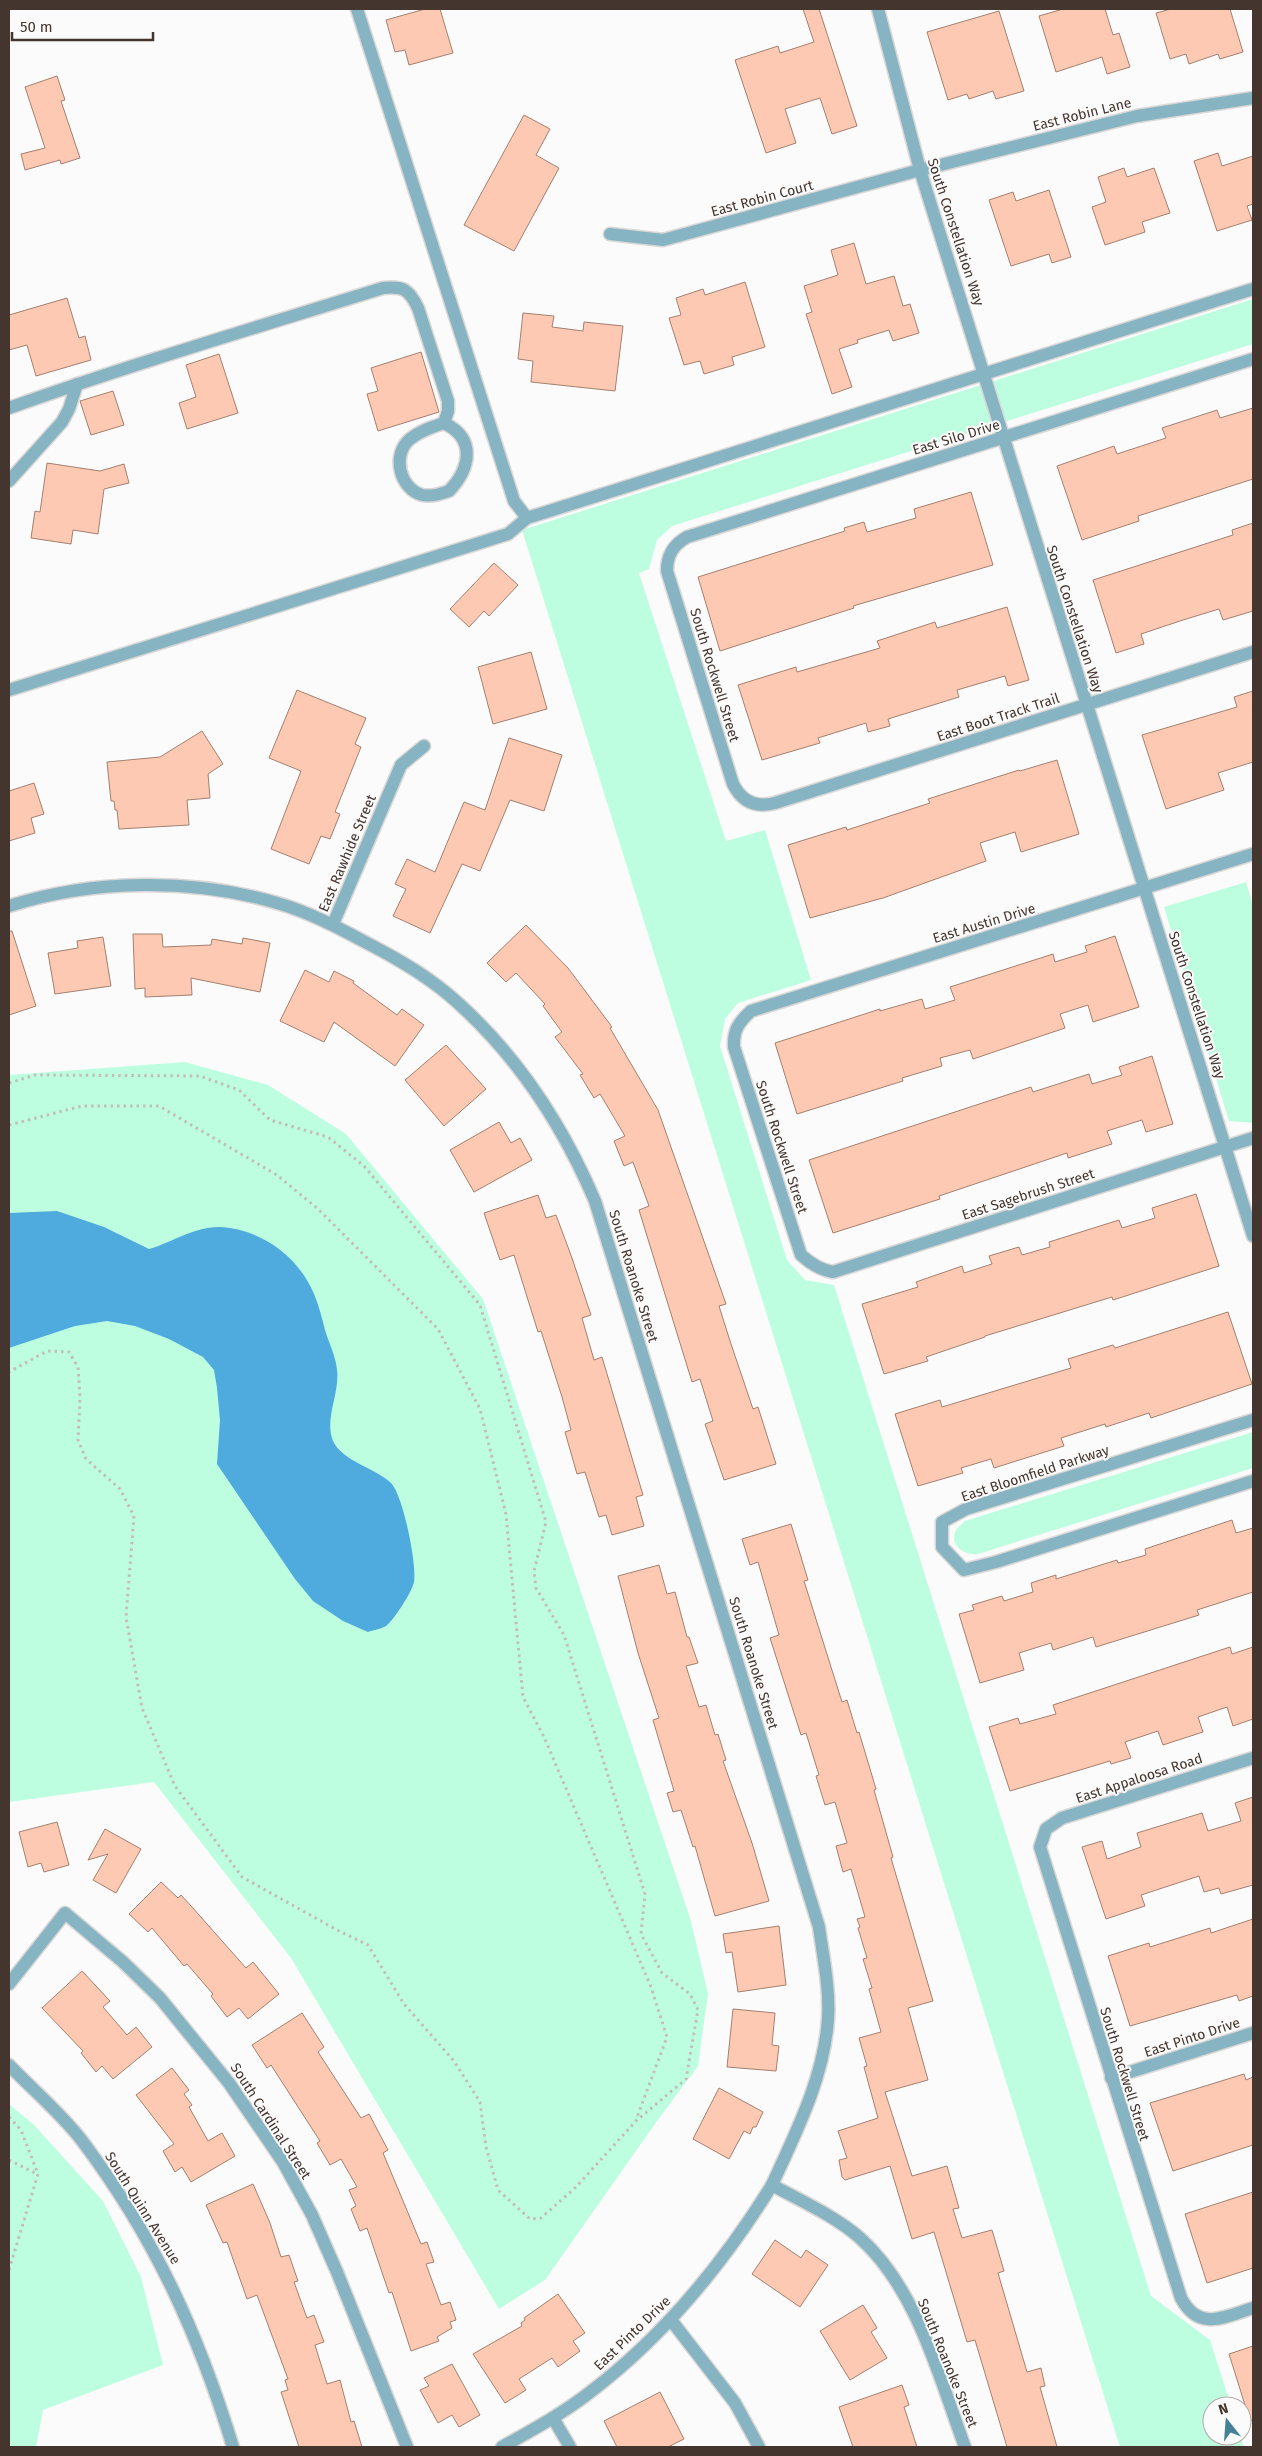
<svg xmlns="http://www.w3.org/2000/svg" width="1262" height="2456" font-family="'Fira Sans',sans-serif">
  <rect width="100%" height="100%" fill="#fbfbfb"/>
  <g fill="#befee0">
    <path d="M1253,299V344L672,526L657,540L649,569L639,573L726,841L765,830L811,980L738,1003L725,1019L720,1046L787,1260L805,1280L834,1285L1151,2296L1210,2340L1231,2406H1212V2436H1240L1244,2447H1120L522,530Z"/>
    <path d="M1246,882L1253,905V1123L1229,1121L1164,907Z"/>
    <path d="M185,1062L268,1085L346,1134L483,1299L691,1921L708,1994L698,2066L657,2121L545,2280L499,2309L291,1958L154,1782L9,1802V1075Z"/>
    <path d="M1253,1432V1468L978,1554C966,1556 948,1546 956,1530C958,1527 962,1524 965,1521Z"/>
    <path d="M9,2104L34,2125L103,2201L141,2277L163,2365L43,2410L36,2447H9Z"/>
  </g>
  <path fill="#4faade" d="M57,1211L104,1227L149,1249C173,1242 195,1226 221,1227C262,1230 298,1256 314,1294C319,1306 322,1318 325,1330C329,1343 336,1357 337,1370C340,1393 324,1419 333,1441C342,1461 377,1469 391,1483C403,1495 417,1564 414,1582C412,1592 394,1620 386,1626C381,1629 373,1630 368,1632L343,1621L313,1601L295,1579L217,1464L220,1420L217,1388L214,1370L203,1357L169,1339L135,1326L107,1321L75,1326L9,1348V1213Z"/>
  <g fill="#fec9b2" stroke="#a38070">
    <path d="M425,9H440L453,53L409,65L405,50L395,52L386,20Z"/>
    <path d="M803,9H819L857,126L832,134L820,98L785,109L796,143L766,153L735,60L778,46L780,53L814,42Z"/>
    <path d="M1063,9H1105L1113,35L1119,33L1130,67L1107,74L1102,57L1056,72L1039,16Z"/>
    <path d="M1171,9H1230L1243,52L1220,59L1218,54L1189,64L1186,54L1170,59L1156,13Z"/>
    <path d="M999,11L1024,91L996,99L993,91L969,99L967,94L948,100L927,32Z"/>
    <path d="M57,76L65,100L61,101L80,158L61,164L60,160L25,170L21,154L45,148L25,87Z"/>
    <path d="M524,115L550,129L536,155L559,168L514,251L464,225Z"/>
    <path d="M1218,153L1222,166L1253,156V204L1247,206L1252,220L1217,231L1194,161Z"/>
    <path d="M1124,168L1127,177L1154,168L1170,213L1142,222L1145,232L1105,245L1092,207L1106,202L1098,177Z"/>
    <path d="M1049,190L1071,257L1052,263L1049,254L1011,266L989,200L1013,192L1016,201Z"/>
    <path d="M854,243L866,284L894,276L903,306L910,304L919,333L893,341L889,330L857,340L858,343L839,349L852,387L832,394L806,314L812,312L804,286L838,275L831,250Z"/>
    <path d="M745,282L765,347L732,357L734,365L704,374L700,361L684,365L669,318L681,315L676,298L703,289L705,295Z"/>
    <path d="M67,298L79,338L85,336L91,360L36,376L27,345L9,350V315Z"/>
    <path d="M523,313L554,316L552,327L583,331L584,322L623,326L615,391L531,382L533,361L518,359Z"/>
    <path d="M421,352L439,412L378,431L367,394L378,391L371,368Z"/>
    <path d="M219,354L238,413L187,429L179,403L196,397L186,365Z"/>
    <path d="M113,391L124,425L91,435L80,401Z"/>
    <path d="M1253,408V479L1138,516L1139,521L1082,540L1057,466L1114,446L1117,454L1166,438L1162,428L1217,410L1220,418Z"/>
    <path d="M47,463L100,471L124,464L129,483L104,489L98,534L73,530L71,544L31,538L35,511L40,512Z"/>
    <path d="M971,492L993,565L853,606L854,608L720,651L698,577L845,531L844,528L864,522L867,532L916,518L914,509Z"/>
    <path d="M1253,523V611L1223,620L1219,609L1183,620L1141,634L1144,644L1116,653L1093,580L1233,535L1232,530Z"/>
    <path d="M494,563L518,585L489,616L484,611L469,627L450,609Z"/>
    <path d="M1007,607L1029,680L1008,686L1005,676L957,690L959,697L888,719L890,726L868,732L866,723L818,738L820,743L762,760L738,685L796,667L797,672L880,648L877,641L935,622L937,628Z"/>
    <path d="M531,652L547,709L493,724L478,667Z"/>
    <path d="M297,690L366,718L355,744L361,747L335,812L340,814L330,839L321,836L309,864L271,849L301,771L269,758Z"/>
    <path d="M1253,691V762L1218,773L1224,790L1166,809L1142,735L1237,707L1234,697Z"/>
    <path d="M202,731L223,764L208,774L210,798L187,800L189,825L119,829L117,810H115L114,801H111L107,762L160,757Z"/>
    <path d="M509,738L562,755L544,811L510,800L480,871L462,864L430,933L393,916L406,889L395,884L407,859L435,872L464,802L485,810Z"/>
    <path d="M1057,760L1079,834L1021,852L1015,832L980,843L986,861L883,898L810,918L788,845L846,827L847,830L930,803L928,799L1019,770L1020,771Z"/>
    <path d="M34,783L44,814L31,818L35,833L9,841V791Z"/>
    <path d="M526,925L568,968L612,1027L610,1028L658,1110L726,1304L719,1306L730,1341L753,1409L758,1407L776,1464L724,1480L705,1424L713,1421L700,1379L692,1382L639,1210L649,1206L633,1162L624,1166L614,1141L625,1136L600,1094L594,1098L580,1075L583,1074L555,1037L562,1032L543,1006L545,1004L516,973L506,982L487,963Z"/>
    <path d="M9,931H12L36,1006L9,1015Z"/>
    <path d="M133,934H162L163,947L211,945L212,939L242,944L243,938L270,943L260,992L191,978L192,995L145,997V988L135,989Z"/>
    <path d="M1115,936L1139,1007L1093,1022L1088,1005L1060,1014L1065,1028L973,1059L970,1050L940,1058L942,1066L902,1078L903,1081L797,1114L775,1043L880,1009V1011L922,999L925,1009L955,1000L950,987L1053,954L1055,962L1087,952L1085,946Z"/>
    <path d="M103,937L111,986L55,994L48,953L78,948L77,941Z"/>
    <path d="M305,970L329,982L334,971L354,981L353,983L397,1015L402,1009L424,1025L395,1066L334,1022L324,1042L280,1021Z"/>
    <path d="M446,1045L486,1089L444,1126L405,1080Z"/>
    <path d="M1152,1056L1173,1124L1146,1132L1142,1120L1107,1131L1112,1144L1068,1158L1067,1153L939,1196L940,1199L833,1233L809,1160L1031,1087L1033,1092L1089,1074L1092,1084L1122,1075L1119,1067Z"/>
    <path d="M499,1122L511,1143L520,1138L532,1160L474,1192L450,1150Z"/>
    <path d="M1196,1194L1219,1266L1113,1300L1112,1297L985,1336V1337L926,1357L928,1361L884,1374L862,1304L918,1287L916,1282L962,1266L964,1273L992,1264L989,1256L1019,1247L1022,1255L1050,1247L1049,1242L1119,1220L1122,1228L1155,1218L1152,1208Z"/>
    <path d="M538,1195L546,1218L556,1215L572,1258L591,1315L582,1318L594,1360L602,1357L643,1495L636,1497L644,1526L612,1535L606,1515L599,1517L585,1472L577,1474L565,1432L571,1430L562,1397L541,1331L538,1332L514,1255L500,1260L484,1213Z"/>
    <path d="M1228,1312L1252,1384L1151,1418L1149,1413L1106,1427L1105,1424L1061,1438L1064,1446L994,1468L991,1459L961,1468L963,1473L918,1486L895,1414L940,1400L942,1407L1071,1368L1068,1359L1113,1345L1115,1348Z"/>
    <path d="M1232,1520L1236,1533L1253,1528V1592L1197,1610L1199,1615L1096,1647L1093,1637L1053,1650L1051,1643L1019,1653L1024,1670L980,1683L959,1614L974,1610L972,1605L1002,1596L1004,1601L1033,1592L1031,1583L1056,1575V1579L1117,1560L1118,1563L1146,1555L1145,1549Z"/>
    <path d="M791,1524L808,1580L804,1581L842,1702L847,1700L857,1733L859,1732L876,1789L874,1790L893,1857L891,1858L933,2001L908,2008L928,2080L885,2092L912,2176L947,2166L959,2208L953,2209L962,2238L992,2230L1004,2271L998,2273L1027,2372L1041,2368L1045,2386L1040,2387L1057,2447H1007L975,2340L967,2342L934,2232L912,2239L890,2166L845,2180L842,2177L839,2160L847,2158L838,2131L878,2118L864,2067L867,2066L859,2038L881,2032L869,1989L872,1988L863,1959L867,1958L858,1928L860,1927L857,1919L865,1917L851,1869L843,1872L836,1846L847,1843L835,1802L825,1805L816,1776L819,1775L806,1733L801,1735L770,1638L779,1635L758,1562L750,1565L742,1539Z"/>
    <path d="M659,1565L667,1594L675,1592L687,1637H689L698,1663L686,1666L699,1707L706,1705L715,1735L718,1734L726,1760L723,1761L752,1843L769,1901L715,1916L695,1846L693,1847L681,1810L673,1812L667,1793L674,1791L653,1720L659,1718L638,1653L618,1576Z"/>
    <path d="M1230,1647L1232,1654L1253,1647V1719L1233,1726L1227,1707L1198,1717L1203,1732L1163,1745L1158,1731L1125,1742L1131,1758L1111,1764L1110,1761L1010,1791L989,1727L1018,1718L1020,1724L1056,1714L1053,1705Z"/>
    <path d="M1253,1797V1885L1221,1894L1219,1888L1204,1892L1199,1876L1141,1895L1145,1906L1106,1919L1082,1847L1102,1841L1107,1859L1141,1847L1137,1833L1202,1813L1208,1831L1241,1821L1235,1803Z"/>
    <path d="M57,1822L69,1865L44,1872L41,1863L28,1867L19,1832Z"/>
    <path d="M105,1829L141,1849L116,1893L93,1880L108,1854L88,1860Z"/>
    <path d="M161,1882L178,1898L181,1895L192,1907L246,1968L253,1962L279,1994L248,2019L239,2008L227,2017L211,1996L213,1994L187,1964L184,1966L152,1928L148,1932L129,1914Z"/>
    <path d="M1253,1919V1996L1239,2001L1237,1995L1130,2026L1108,1956L1149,1943L1150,1947L1210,1928L1211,1933Z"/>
    <path d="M779,1926L786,1985L738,1992L732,1952L726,1953L723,1934Z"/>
    <path d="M82,1971L110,2001L103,2007L127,2035L136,2027L152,2047L113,2079L102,2066L96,2072L81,2053L83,2051L42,2008Z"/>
    <path d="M733,2009L775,2013L772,2045L779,2046L776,2071L727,2067Z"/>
    <path d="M302,2013L324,2047L318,2052L361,2118L369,2114L388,2150L383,2153L421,2244L427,2242L434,2262L426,2264L441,2305L450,2302L456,2320L450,2322L452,2328L437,2337L439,2341L411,2351L392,2292L389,2293L367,2228L360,2231L351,2209L356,2206L349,2190L357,2187L341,2159L330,2165L317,2143L320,2141L271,2065L267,2068L252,2045Z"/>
    <path d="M172,2068L189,2090L184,2094L192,2105L189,2107L208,2141L222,2133L235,2156L191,2182L182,2167L175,2172L163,2151L174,2144L136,2095Z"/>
    <path d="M1244,2074L1246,2080L1253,2077V2145L1173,2171L1150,2103Z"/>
    <path d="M719,2088L763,2112L756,2127H753L750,2134L744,2131L729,2159L693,2139Z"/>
    <path d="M253,2184L270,2223L281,2257L289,2255L298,2281L294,2282L307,2318L314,2315L324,2342L315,2345L327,2384L340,2380L351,2422L354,2421L362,2447H299L281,2392L288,2390L285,2380L288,2379L257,2295L247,2299L227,2242L223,2243L206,2205Z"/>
    <path d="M1253,2192V2268L1207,2283L1185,2214Z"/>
    <path d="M775,2240L801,2258L806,2250L828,2265L800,2307L752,2274Z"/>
    <path d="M558,2294L585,2333L573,2341L580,2351L558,2367L552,2358L519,2379L526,2390L505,2403L473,2354L522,2326L521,2323L525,2320L524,2318Z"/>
    <path d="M863,2305L877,2328L871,2332L887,2358L850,2380L820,2331Z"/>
    <path d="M1253,2346V2420L1250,2421L1229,2354Z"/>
    <path d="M452,2364L480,2415L459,2427L452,2415L438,2423L420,2390L429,2386L424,2378Z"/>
    <path d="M902,2385L909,2405L904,2407L917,2447H853L839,2407Z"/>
    <path d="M660,2392L684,2439L668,2447H617L604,2421Z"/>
  </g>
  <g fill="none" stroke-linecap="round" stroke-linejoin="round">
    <g stroke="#dad7d6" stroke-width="15">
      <g id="minor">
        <path d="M357,9L514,501L527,518"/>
        <path d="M878,9L920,170L1253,1236"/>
        <path d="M610,234L663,240L920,170L1137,116L1253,98"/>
        <path d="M1253,359L687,537C673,545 667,555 667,571L733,784C742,802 756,808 775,803L1253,652"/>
        <path d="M9,408C132,364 258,327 383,288C403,286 409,289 418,308L448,401V411L444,423"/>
        <path d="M444,423C477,439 470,469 449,491C441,494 431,497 422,495C400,489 391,455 410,439C420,431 432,427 444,423Z"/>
        <path d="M9,481L62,422L69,409L77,384"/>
        <path d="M9,690L508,534L527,518L1253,289"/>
        <path d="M1253,854L751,1011C739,1022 733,1030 734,1047L801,1255C811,1264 820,1270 833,1272L1253,1138"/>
        <path d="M9,906C94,879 192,878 277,903C309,912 339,928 367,943C400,960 431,978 458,1003C519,1058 563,1126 595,1201L819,1927C823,1956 830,1989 828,2019C824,2078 796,2132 772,2185C801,2201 835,2216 860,2238C917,2289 939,2377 965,2447"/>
        <path d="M333,924L401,765L424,746"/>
        <path d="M1253,1420L966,1509L942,1522V1547L964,1570L996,1562L1253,1481"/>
        <path d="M1253,1758L1062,1818L1046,1829L1040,1847L1181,2298C1199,2332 1224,2317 1253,2308"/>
        <path d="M9,1984L65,1913L123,1962L160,1998L229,2083L283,2162L312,2215L337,2272L407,2447"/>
        <path d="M9,2065C33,2090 62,2114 83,2142C155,2238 198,2333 233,2447"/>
        <path d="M1111,2078L1253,2033"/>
        <path d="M671,2320L735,2403L759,2447"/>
        <path d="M553,2418L570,2447"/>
        <path d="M502,2447C532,2430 562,2414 589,2393C663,2337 723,2264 772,2185"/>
      </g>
    </g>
    <g stroke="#c2bdbb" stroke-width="3" stroke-dasharray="2.5 4" stroke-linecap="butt">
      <path d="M9,1083L35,1075L200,1076L239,1090L270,1120L328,1137L364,1166L480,1305L546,1522L534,1571L536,1588L564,1635L645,1894L641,1934L662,1973L690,1994L698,2010L686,2079L636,2121L576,2187L541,2218L530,2219L498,2190L486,2147L480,2102L454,2061L404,2004L368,1945L339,1931L242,1877L175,1786L142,1708L126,1617L134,1516L120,1489L86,1459L78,1440L80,1398L78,1367L69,1352L47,1351L9,1372"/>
      <path d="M9,1125L82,1106H159L277,1175L318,1209L438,1329L480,1409L506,1514L523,1697L544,1737L651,1987L667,2037L636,2120"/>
      <path d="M9,2117L21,2130L38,2174L9,2270"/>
      <path d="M9,2160L37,2174"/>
    </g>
    <use href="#minor" stroke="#87b4c2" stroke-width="12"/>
  </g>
  <g text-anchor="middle" stroke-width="4" stroke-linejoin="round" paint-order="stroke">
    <g font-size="14" fill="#44352e" stroke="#fbfbfb">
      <text transform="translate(1082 114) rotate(-14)" y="5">East Robin Lane</text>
      <text transform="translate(762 198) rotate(-15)" y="5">East Robin Court</text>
      <text transform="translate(956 232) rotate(72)" y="5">South Constellation Way</text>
      <text transform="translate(956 437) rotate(-17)" y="5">East Silo Drive</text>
      <text transform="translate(1075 619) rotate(72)" y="5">South Constellation Way</text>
      <text transform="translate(715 675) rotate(73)" y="5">South Rockwell Street</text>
      <text transform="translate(998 717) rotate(-18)" y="5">East Boot Track Trail</text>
      <text transform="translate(347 853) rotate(-67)" y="5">East Rawhide Street</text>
      <text transform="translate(984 923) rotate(-17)" y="5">East Austin Drive</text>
      <text transform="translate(1197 1005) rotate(72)" y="5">South Constellation Way</text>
      <text transform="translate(782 1147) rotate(72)" y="5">South Rockwell Street</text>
      <text transform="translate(1028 1194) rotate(-18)" y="5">East Sagebrush Street</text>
      <text transform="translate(634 1276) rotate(73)" y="5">South Roanoke Street</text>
      <text transform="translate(1035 1473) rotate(-18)" y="5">East Bloomfield Parkway</text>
      <text transform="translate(754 1663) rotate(73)" y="5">South Roanoke Street</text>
      <text transform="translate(1139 1778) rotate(-18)" y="5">East Appaloosa Road</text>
      <text transform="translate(1192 2037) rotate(-18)" y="5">East Pinto Drive</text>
      <text transform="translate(1125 2074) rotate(73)" y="5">South Rockwell Street</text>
      <text transform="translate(271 2121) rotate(57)" y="5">South Cardinal Street</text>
      <text transform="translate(143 2208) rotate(58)" y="5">South Quinn Avenue</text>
      <text transform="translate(632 2333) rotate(-44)" y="5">East Pinto Drive</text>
      <text transform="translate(948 2363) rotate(68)" y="5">South Roanoke Street</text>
    </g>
  </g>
  <rect width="1262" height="2456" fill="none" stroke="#44352e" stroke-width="20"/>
  <g transform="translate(1227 2421) rotate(343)"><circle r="24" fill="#fbfbfb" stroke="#b2aca9"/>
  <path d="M0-4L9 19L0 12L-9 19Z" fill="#448198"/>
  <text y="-8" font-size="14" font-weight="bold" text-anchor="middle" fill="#44352e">N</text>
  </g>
  <path d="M12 32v8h141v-8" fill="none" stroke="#44352e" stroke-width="2.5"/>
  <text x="20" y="32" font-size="15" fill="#44352e" stroke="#fbfbfb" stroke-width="4" paint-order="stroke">50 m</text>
</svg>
